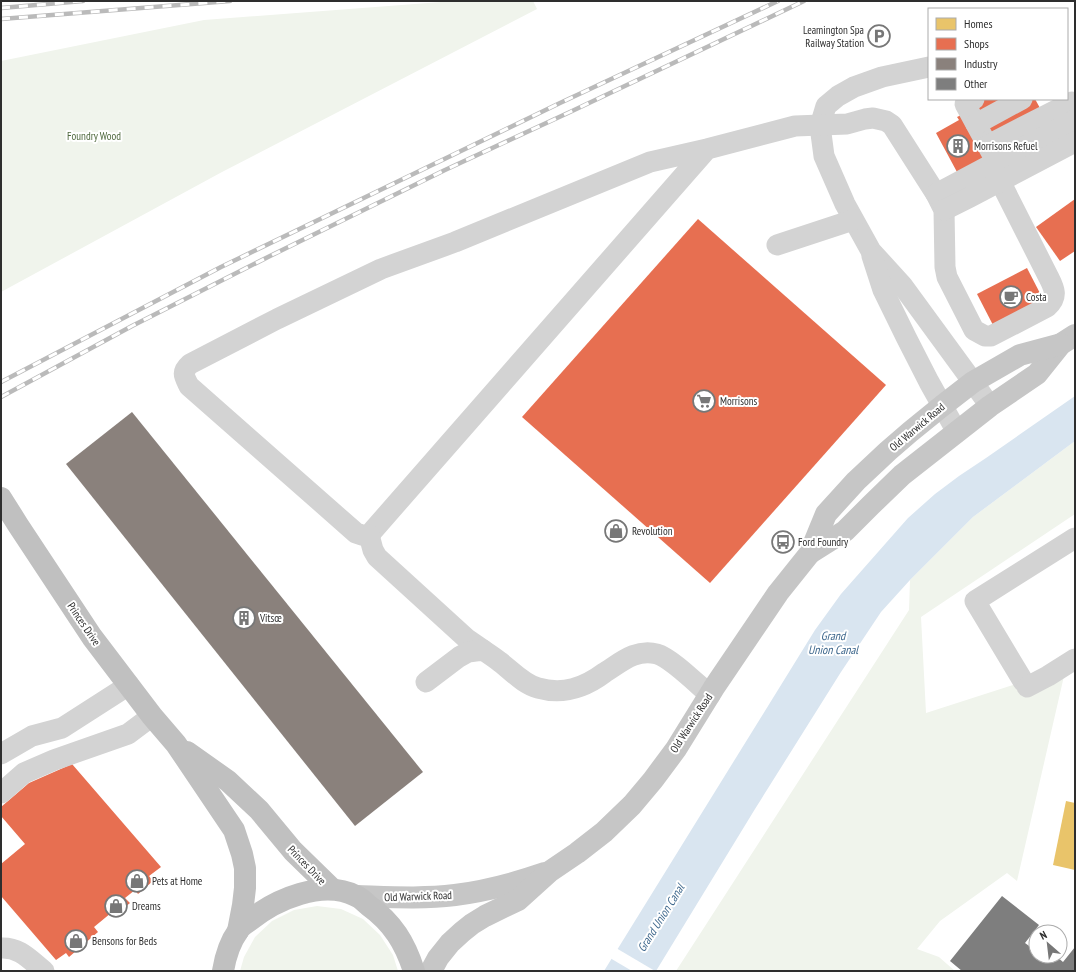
<svg xmlns="http://www.w3.org/2000/svg" width="1076" height="972" font-family="'PT Sans Narrow',sans-serif">
  <rect width="100%" height="100%" fill="#fff"/>
  <g fill="#f0f4ec">
    <path d="M454,1H533L537,9L222,172L1,292V61L204,20Z"/>
    <path d="M1075,441V514L921,617L926,713L1016,684L1064,676L1017,881L1007,873L940,921L917,949L939,957L955,971H676L909,610L910,580L973,517Z"/>
    <path d="M317,906L341,909L363,919L380,935L393,955L398,971H240L244,957L255,937L272,921L294,910Z"/>
  </g>
  <path fill="#d9e5f0" d="M1075,396V441L973,517L910,580L881,612L841,672L755,809L656,971H604L815,630L841,594L908,518L935,494L959,476L986,458Z"/>
  <path fill="#fff" d="M616,948L655,971H632L610,958Z"/>
  <path fill="#e9c46a" d="M1066,801L1075,803V870L1053,865Z"/>
  <g fill="#e76f51">
    <path d="M979,99H1035L1057,139L957,172L936,133L959,120L957,117L982,105Z"/>
    <path d="M1075,199V251L1060,261L1036,227Z"/>
    <path d="M698,219L886,385L710,583L522,417Z"/>
    <path d="M1027,268L1044,301L994,327L977,294Z"/>
    <path d="M72,764L161,867L149,876L153,881L138,894L135,890L125,898L130,903L114,916L111,913L94,927L98,932L69,957L66,953L56,960L1,896V864L25,844L1,816V807L29,783Z"/>
  </g>
  <path fill="#8a817c" d="M132,412L423,772L355,826L66,464Z"/>
  <path fill="#7e7e7e" d="M1002,896L1039,925L1025,943L1036,951V956H1042L1050,962L1054,956H1056L1063,962L1075,947V971H962L950,961Z"/>
  <g fill="none" stroke-linecap="round" stroke-linejoin="round">
    <g stroke="#d3d3d3" stroke-width="21">
      <path d="M929,67L882,77L854,87L838,96L826,106L820,126L824,156L845,204L871,251L902,285L970,378L990,406"/>
      <path d="M974,99L965,104L1003,174"/>
      <path d="M976,124L1022,99"/>
      <path d="M988,145L1072,102"/>
      <path d="M707,149L369,535H362L356,533L189,386C184,376 181,372 190,364L277,319L381,269L455,242L650,162L707,149L795,126L847,124L865,119L873,118L886,121L892,125L936,194L944,210L945,267L947,277L974,330L985,336H991L1047,307C1059,296 1054,288 1048,276L1000,181"/>
      <path d="M936,194L1075,120"/>
      <path d="M944,210L970,197L1075,142"/>
      <path d="M777,245L853,220"/>
      <path d="M872,256L883,290L906,337L929,382L957,432"/>
      <path d="M369,535L373,550L377,557L467,639L483,650"/>
      <path d="M1023,681L975,601L1075,538"/>
      <path d="M426,682L459,657L468,652L483,650C489,654 495,658 500,662C512,671 523,684 538,688C563,695 584,688 604,673C620,663 636,648 657,654C671,658 697,684 710,695"/>
      <path d="M1027,687L1048,676L1075,659"/>
      <path d="M1,754L32,736L62,728L129,685"/>
      <path d="M1,793L24,773L54,760L128,734L152,716"/>
      <path d="M1,948C20,947 30,960 44,971"/>
    </g>
    <g stroke="#c6c6c6" stroke-width="22">
      <path d="M810,553L845,531L871,505L902,475L990,406L1037,374L1061,344L1075,335"/>
      <path d="M357,896C390,897 423,899 455,895C486,891 516,883 545,873"/>
      <path d="M431,971L438,958L450,943L462,932L472,924L485,916L518,900L549,872L577,853L604,832L632,805L653,780L676,749L715,686L778,593L810,553L826,514L856,481L888,451L910,432L942,406L973,382L1020,355L1061,344"/>
    </g>
    <g stroke="#c0c0c0" stroke-width="22">
      <path d="M1,498L18,525L92,637L152,716L176,744L234,830L242,854L245,868V888L243,905L238,931"/>
      <path d="M187,752L228,781L259,810L293,851L332,889"/>
      <path d="M223,971C225,959 230,942 238,931C240,927 245,924 249,921C276,899 323,879 356,896C361,898 365,902 368,905C393,923 405,943 414,971"/>
    </g>
    <g stroke="#bababa" stroke-width="4.5">
      <g id="rail">
        <path d="M1,8L83,1"/>
        <path d="M1,19L230,1"/>
        <path d="M1,382L221,267L560,103L778,1"/>
        <path d="M1,397L132,326L270,256L445,170L570,112L804,1"/>
      </g>
    </g>
    <use href="#rail" stroke="#fff" stroke-width="3" stroke-dasharray="9" stroke-linecap="butt"/>
  </g>
  <defs>
    <g id="parking-ring" transform="scale(1.15)"><circle r="9.5" fill="#fff" stroke="#777" stroke-width="1.5"/><path d="M-3.5-5.5H1a3.5 3.5 0 0 1 0 7H-1V5.5H-3.5ZM-1-3.4V-.6H.8a1.4 1.4 0 0 0 0-2.8Z" fill="#777"/></g>
    <g id="building-ring" transform="scale(1.15)"><circle r="9.5" fill="#fff" stroke="#777" stroke-width="1.5"/><path d="M-4-6H4V6H1V3H-1V6H-4ZM-2.5-4.3h1.7v1.8h-1.7ZM.8-4.3h1.7v1.8H.8ZM-2.5-1h1.7V.8h-1.7ZM.8-1h1.7V.8H.8Z" fill="#777"/></g>
    <g id="cafe-ring" transform="scale(1.15)"><circle r="9.5" fill="#fff" stroke="#777" stroke-width="1.5"/><path d="M-5.5-4.5H6V0H3Q3 3.5 0 3.5H-2.5Q-5.5 3.5-5.5 0ZM3-3.2v2h1.7v-2ZM-6 4.5H4V6H-6Z" fill="#777"/></g>
    <g id="supermarket-ring" transform="scale(1.15)"><circle r="9.5" fill="#fff" stroke="#777" stroke-width="1.5"/><path d="M-6-5.5h2.5l.6 2H6L4.5 2H-2.5L-4.4-4H-6ZM-1.5 3.2a1.3 1.3 0 1 0 .1 0ZM3 3.2a1.3 1.3 0 1 0 .1 0Z" fill="#777"/></g>
    <g id="shop-ring" transform="scale(1.15)"><circle r="9.5" fill="#fff" stroke="#777" stroke-width="1.5"/><path d="M-5-2.5h2.3a2.7 3.5 0 0 1 5.4 0H5L5.5 6h-11ZM-1.5-2.5h3a1.5 2.3 0 0 0-3 0Z" fill="#777"/></g>
    <g id="bus-ring" transform="scale(1.15)"><circle r="9.5" fill="#fff" stroke="#777" stroke-width="1.5"/><path d="M-5-6H5V4H4V6H2V4H-2V6H-4V4H-5ZM-3.5-4V0h7V-4ZM-3.5 1.2v1.5H-2V1.2ZM2 1.2v1.5H3.5V1.2Z" fill="#777"/></g>
  </defs>
  <g fill-rule="evenodd">
    <use href="#parking-ring" x="879" y="36"/>
    <use href="#building-ring" x="958" y="146"/>
    <use href="#cafe-ring" x="1011" y="297"/>
    <use href="#supermarket-ring" x="704" y="401"/>
    <use href="#shop-ring" x="616" y="531"/>
    <use href="#bus-ring" x="783" y="542"/>
    <use href="#building-ring" x="244" y="618"/>
    <use href="#shop-ring" x="137" y="881"/>
    <use href="#shop-ring" x="116" y="906"/>
    <use href="#shop-ring" x="76" y="941"/>
  </g>
  <g text-anchor="middle" stroke-width="4" stroke-linejoin="round" paint-order="stroke">
    <g font-size="11" fill="#2e2e2e" stroke="#fff" text-anchor="start">
      <text x="864" y="34" text-anchor="end">Leamington Spa<tspan x="864" dy="13">Railway Station</tspan></text>
      <text x="974" y="150">Morrisons Refuel</text>
      <text x="1026" y="301">Costa</text>
      <text x="720" y="405">Morrisons</text>
      <text x="632" y="535">Revolution</text>
      <text x="798" y="546">Ford Foundry</text>
      <text x="260" y="622">Vitsœ</text>
      <text x="152" y="885">Pets at Home</text>
      <text x="132" y="910">Dreams</text>
      <text x="92" y="945">Bensons for Beds</text>
    </g>
    <g font-size="11" fill="#4e683d" stroke="#fff">
      <text x="94" y="140">Foundry Wood</text>
    </g>
    <g font-size="11" fill="#2e2e2e" stroke="#fff">
      <text transform="translate(917 427) rotate(-40)" y="4">Old Warwick Road</text>
      <text transform="translate(84 624) rotate(56)" y="4">Princes Drive</text>
      <text transform="translate(691 723) rotate(-57)" y="4">Old Warwick Road</text>
      <text transform="translate(307 865) rotate(46)" y="4">Princes Drive</text>
      <text transform="translate(418 896) rotate(-2)" y="4">Old Warwick Road</text>
    </g>
    <g font-size="12" font-style="italic" fill="#3f688d" stroke="#fff">
      <text x="833" y="640">Grand<tspan x="833" dy="14">Union Canal</tspan></text>
      <text transform="translate(661 918) rotate(-58)" y="4">Grand Union Canal</text>
    </g>
  </g>
  <rect width="1076" height="972" fill="none" stroke="#2e2e2e" stroke-width="4"/>
  <rect x="928" y="8" width="140" height="92" fill="#ffffff" stroke="#ababab"/>
  <rect x="936" y="18" width="20" height="12" fill="#e9c46a" stroke="#ababab"/>
  <text x="964" y="28" font-size="12" fill="#2e2e2e">Homes</text>
  <rect x="936" y="38" width="20" height="12" fill="#e76f51" stroke="#ababab"/>
  <text x="964" y="48" font-size="12" fill="#2e2e2e">Shops</text>
  <rect x="936" y="58" width="20" height="12" fill="#8a817c" stroke="#ababab"/>
  <text x="964" y="68" font-size="12" fill="#2e2e2e">Industry</text>
  <rect x="936" y="78" width="20" height="12" fill="#7e7e7e" stroke="#ababab"/>
  <text x="964" y="88" font-size="12" fill="#2e2e2e">Other</text>
  <g transform="translate(1048 944) rotate(332)"><circle r="19" fill="#ffffff" stroke="#ababab"/>
  <path d="M0-3L7 15L0 10L-7 15Z" fill="#777777"/>
  <text y="-6" font-size="11" font-weight="bold" text-anchor="middle" fill="#2e2e2e">N</text>
  </g>
</svg>
